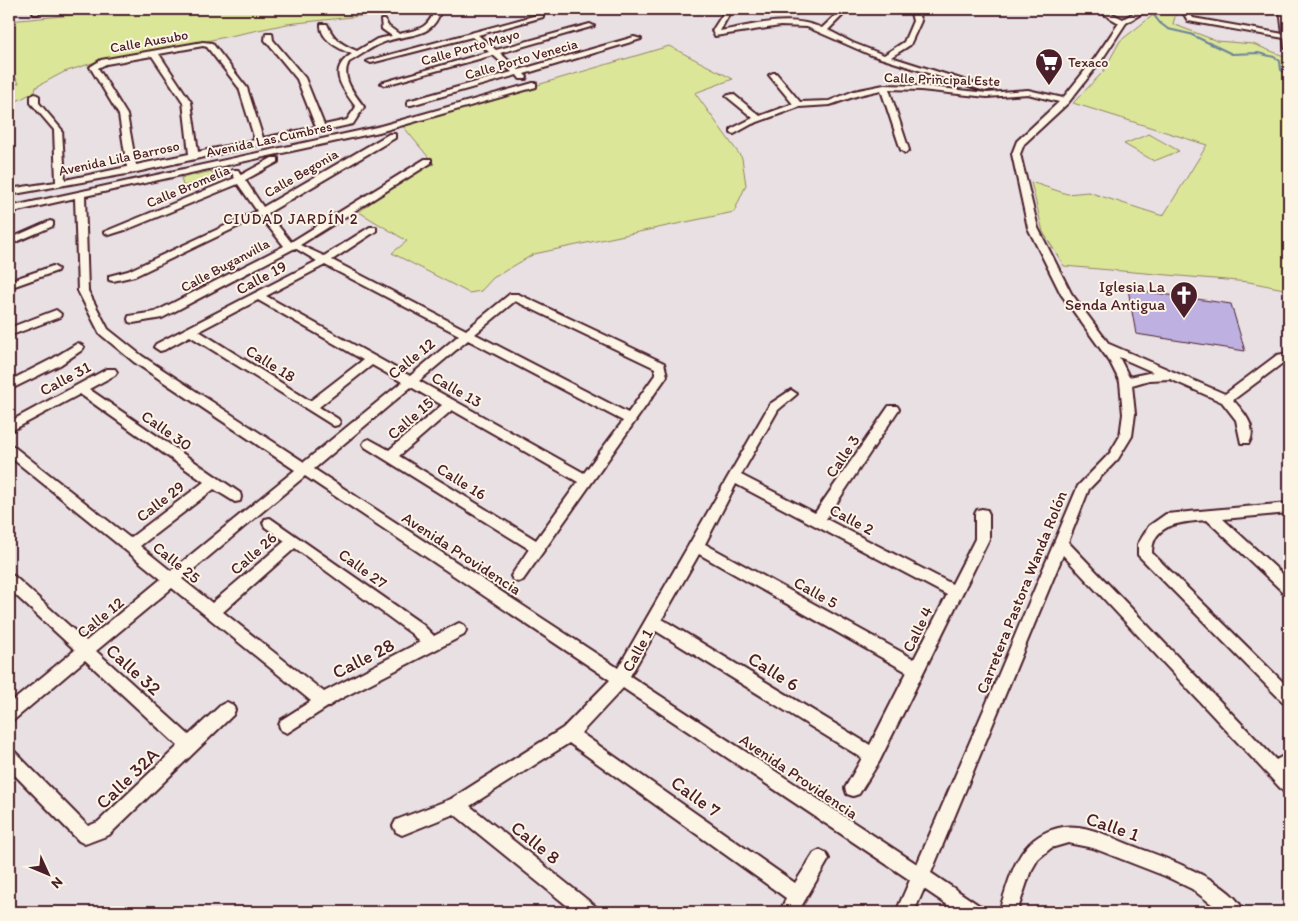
<svg xmlns="http://www.w3.org/2000/svg" width="1298" height="921" font-family="Itim,sans-serif">
  <rect width="100%" height="100%" fill="#e9e0e4"/>
  <filter id="ink" filterUnits="userSpaceOnUse"><feTurbulence type="fractalNoise" baseFrequency=".02" numOctaves="2"/><feDisplacementMap in="SourceGraphic" scale="10" xChannelSelector="R" yChannelSelector="G"/><feConvolveMatrix kernelMatrix="1 2 1 2 8 2 1 2 1" color-interpolation-filters="sRGB"/></filter>
  <g filter="url(#ink)">
    <g fill="#dbe699" stroke="#928262">
      <path d="M136,9H426L393,14L361,16L287,24L192,44L102,60L64,72L36,87L35,92C25,96 19,101 9,104V87L19,83L9,68V21Z"/>
      <path d="M1161,9H1177L1173,24L1217,41L1253,44L1289,58V290L1249,282L1064,266L1043,232L1031,182L1067,194L1088,192L1163,216L1207,145L1073,103L1103,72L1120,41Z"/>
      <path d="M669,46L733,79L695,93L742,158L746,185L734,212L534,254L493,278L481,291L469,293L392,253L407,241L359,212L409,172L434,164L402,125Z"/>
      <path d="M1149,134L1179,151L1154,161L1124,144Z"/>
      <path d="M212,171L213,180L183,186L181,178Z"/>
    </g>
    <g fill="none" stroke-linecap="round" stroke-linejoin="round">
      <path stroke="#6c8299" stroke-width="2" d="M1149,9L1160,23L1168,29L1190,34L1232,54L1258,53L1274,57L1280,61L1281,70L1289,76"/>
    </g>
    <path fill="#beb0e0" stroke="#4a1f2b" d="M1128,289L1231,304L1245,351L1136,334Z"/>
    <g fill="none" stroke-linecap="round" stroke-linejoin="round">
      <g stroke="#4a1f2b" stroke-width="4">
        <g id="minor">
          <path d="M36,9H43L38,14H34L33,13Z"/>
          <path d="M88,9H94V10L91,12Z"/>
          <path d="M435,9H441C433,41 407,32 382,43C371,47 360,56 349,62C340,78 355,94 364,107L353,124L132,173L9,195V189L56,182L54,130L31,103V96L35,94L39,96V103L62,130L65,180L127,167L119,115L90,67L101,60L203,42L212,43L247,88L263,138L316,127L297,79L265,40L266,33H272L273,40L305,78L324,125L347,120L356,107C343,89 326,70 352,54C340,49 320,40 321,24H327C333,39 342,45 357,51L377,39L392,36L382,29L381,20H385L388,26L399,34C418,29 428,30 435,9ZM203,46L207,47L239,88L255,140L198,152L191,102L159,54ZM152,56L183,102L189,154L136,165L127,115L98,68L106,64Z"/>
          <path d="M726,9H732L720,31C753,25 790,14 822,28L842,9H849L828,30L853,43L884,55L904,42L913,21L910,9H916L921,21L910,45L891,57L992,89L985,91L871,55L807,27L780,26L715,36L712,31Z"/>
          <path d="M1095,9H1103L1123,19L1141,9H1149L1126,23L1101,61L1068,103L1024,144L1020,154L1038,228L1071,293L1109,344L1225,394L1277,355L1289,353V361L1284,362L1233,400C1243,411 1258,427 1249,443H1241L1236,420L1222,402L1170,379L1149,380L1132,385L1135,414L1132,436L1118,459L1089,489L1068,542L1276,760L1289,753V770L1287,771L1289,773V793L1283,791L1063,555L931,873L980,906L983,912H958L924,889L914,912H896L910,880L623,688L581,733L795,883L814,853L820,850L826,853L829,859L798,912H780L786,898L569,743L470,806L595,906L598,912H575L454,814L402,835L396,832L393,826L396,820L451,799L563,728L610,680L305,476L182,579L212,603L285,541L265,527L263,523L265,519L270,518L422,624L434,636L459,623L464,625L466,630L464,635L340,699L287,733L281,730L279,725L281,720L311,701L172,588L96,651L189,735L221,705L227,702L233,705L235,710L233,715L109,835L85,844L79,841L9,769V750L15,752L88,826L98,822L178,746L85,660L15,719L9,722V704L75,650L9,589V574L14,576L86,641L161,579L9,456V444L13,446L130,538L204,482L80,394L9,432V422L107,369H115L117,372L115,375L89,389L240,493L241,497L240,501L235,502L214,489L140,546L171,571L295,470L134,362L100,334L78,291L75,198L9,213V207L377,127L533,83H536V87L379,132L85,196L88,291L108,329L142,356L304,462L402,382L372,365L319,407L338,419L340,422L338,425L334,426L190,336L164,350L160,351L154,347L156,344L317,261L295,248L162,318L133,323L129,322L128,319L129,316L155,312L284,246L260,216L135,276L113,281L109,280V276L128,271L257,211L238,184L128,229L109,235L104,232L235,178L231,172L232,170H238L241,175L272,158H278V162L245,180L263,207L389,134H395V138L268,213L291,242L425,159H431V163L300,245L324,256L370,227H376V231L332,260L466,330L510,294H518L664,363L667,376L523,580L518,582L513,580L511,576L529,549L365,447L363,444L365,441L369,439L389,450L442,405L411,387L314,469L618,668L770,404L791,390L797,394L778,410L741,475L815,513L889,406H897L899,409L897,412L826,519L952,584L975,539V514L977,510L982,509L987,510L989,514V539L879,762L859,794L853,796L847,794L845,788L862,758L656,631L630,676L917,864L985,707L1078,486L1110,453L1120,436L1123,414L1120,382L1110,362L1061,294L1028,228L1012,154L1017,141L1059,102L1028,94L987,97L921,90L889,89L909,150L905,153L901,150L881,90L859,95L830,105L799,107L752,124L734,134L731,133V129L753,118L726,96L733,94L760,116L793,104L769,75L773,73H776L800,102L829,101L854,91L884,85L921,86L987,93L1028,90L1063,98L1095,58L1119,23ZM325,265L459,335L410,376L266,296ZM258,300L363,360L310,401L199,331ZM515,301L655,368V375L628,413L475,334ZM468,340L623,421L584,473L419,381ZM1119,357L1153,372L1129,377ZM452,410L578,482L536,540L399,456ZM736,484L947,595L914,659L705,544ZM295,548L412,634L420,642L324,692L223,612ZM699,554L907,672L870,745L662,619Z"/>
          <path d="M1181,9H1187L1193,18L1283,34L1280,9H1286L1289,27V50L1285,48L1284,38L1188,21Z"/>
          <path d="M541,14L543,15V17L478,35L496,50L590,24L594,26L500,53L519,70L634,37L641,39L524,74L527,77L526,79H520L517,75L411,105H408V101L512,72L493,55L385,85L381,83L489,52L472,37L371,63L367,61Z"/>
          <path d="M50,221L53,222V226L9,245V239Z"/>
          <path d="M53,266L58,269L57,271L9,288V281Z"/>
          <path d="M56,310L61,314L60,317L9,336V328Z"/>
          <path d="M78,343L84,347L82,350L60,365L9,390V381L52,359Z"/>
          <path d="M1289,503V513L1223,519L1289,580V595L1284,593L1207,520C1185,522 1152,522 1152,553L1289,688V705L1284,703L1138,555V544L1149,526L1166,514Z"/>
          <path d="M1063,827C1088,824 1111,838 1133,846C1163,857 1233,881 1244,912H1222L1192,889L1165,876L1093,848L1068,843L1051,848L1038,859L1030,873L1017,912H999C1011,874 1018,835 1063,827Z"/>
        </g>
      </g>
      <use href="#minor" fill="#fcf5e5" fill-rule="evenodd"/>
    </g>
  </g>
  <defs>
    <g id="supermarket-pin" transform="scale(1.4375)"><path d="M0 17L-7.5 6A9.5 9.5 0 1 1 7.5 6Z" fill="#4a1f2b" stroke="#fcf5e5"/><path d="M-6-5.5h2.5l.6 2H6L4.5 2H-2.5L-4.4-4H-6ZM-1.5 3.2a1.3 1.3 0 1 0 .1 0ZM3 3.2a1.3 1.3 0 1 0 .1 0Z" fill="#fff"/></g>
    <g id="church-pin" transform="scale(1.4375)"><path d="M0 17L-7.5 6A9.5 9.5 0 1 1 7.5 6Z" fill="#4a1f2b" stroke="#fcf5e5"/><path d="M-1.2-6h2.4v3.5h3.3v2.4h-3.3V6h-2.4V-.1h-3.3v-2.4h3.3Z" fill="#fff"/></g>
  </defs>
  <g fill-rule="evenodd">
    <use href="#supermarket-pin" x="1049" y="62"/>
    <use href="#church-pin" x="1184" y="295"/>
  </g>
  <g text-anchor="middle" stroke-width="4" stroke-linejoin="round" paint-order="stroke">
    <g font-size="14" fill="#4a1f2b" stroke="#fcf5e5">
      <text transform="translate(149 41) rotate(-10)" y="5">Calle Ausubo</text>
      <text transform="translate(470 47) rotate(-16)" y="5">Calle Porto Mayo</text>
      <text transform="translate(521 59) rotate(-16)" y="5">Calle Porto Venecia</text>
      <text transform="translate(942 79) rotate(2)" y="5">Calle Principal Este</text>
      <text transform="translate(269 139) rotate(-12)" y="5">Avenida Las Cumbres</text>
      <text transform="translate(119 158) rotate(-12)" y="5">Avenida Lila Barroso</text>
      <text transform="translate(301 173) rotate(-30)" y="5">Calle Begonia</text>
      <text transform="translate(188 186) rotate(-23)" y="5">Calle Bromelia</text>
      <text transform="translate(225 265) rotate(-28)" y="5">Calle Buganvilla</text>
    </g>
    <g font-size="14" fill="#4a1f2b" stroke="#fcf5e5" text-anchor="start">
      <text x="1068" y="67">Texaco</text>
    </g>
    <g font-size="15" letter-spacing="1" fill="#4a1f2b" stroke="#fcf5e5">
      <text x="291" y="224">CIUDAD JARDÍN 2</text>
    </g>
    <g font-size="16" fill="#4a1f2b" stroke="#fcf5e5">
      <text transform="translate(261 277) rotate(-28)" y="6">Calle 19</text>
      <text transform="translate(411 358) rotate(-39)" y="6">Calle 12</text>
      <text transform="translate(271 363) rotate(32)" y="6">Calle 18</text>
      <text transform="translate(65 378) rotate(-28)" y="6">Calle 31</text>
      <text transform="translate(457 389) rotate(30)" y="6">Calle 13</text>
      <text transform="translate(410 418) rotate(-41)" y="6">Calle 15</text>
      <text transform="translate(167 430) rotate(35)" y="6">Calle 30</text>
      <text transform="translate(842 456) rotate(-56)" y="6">Calle 3</text>
      <text transform="translate(462 481) rotate(32)" y="6">Calle 16</text>
      <text transform="translate(160 501) rotate(-38)" y="6">Calle 29</text>
      <text transform="translate(852 519) rotate(28)" y="6">Calle 2</text>
      <text transform="translate(253 553) rotate(-41)" y="6">Calle 26</text>
      <text transform="translate(462 553) rotate(33)" y="6">Avenida Providencia</text>
      <text transform="translate(177 562) rotate(39)" y="6">Calle 25</text>
      <text transform="translate(363 568) rotate(36)" y="6">Calle 27</text>
      <text transform="translate(816 592) rotate(29)" y="6">Calle 5</text>
      <text transform="translate(1021 592) rotate(-68)" y="6">Carretera Pastora Wanda Rolón</text>
      <text transform="translate(100 617) rotate(-39)" y="6">Calle 12</text>
      <text transform="translate(917 629) rotate(-64)" y="6">Calle 4</text>
      <text transform="translate(637 650) rotate(-61)" y="6">Calle 1</text>
      <text transform="translate(799 776) rotate(34)" y="6">Avenida Providencia</text>
    </g>
    <g font-size="16" fill="#4a1f2b" stroke="#fcf5e5" text-anchor="end">
      <text x="1165" y="292">Iglesia La<tspan x="1165" dy="18">Senda Antigua</tspan></text>
    </g>
    <g font-size="19" fill="#4a1f2b" stroke="#fcf5e5">
      <text transform="translate(363 658) rotate(-27)" y="7">Calle 28</text>
      <text transform="translate(134 669) rotate(42)" y="7">Calle 32</text>
      <text transform="translate(774 671) rotate(32)" y="7">Calle 6</text>
      <text transform="translate(127 778) rotate(-44)" y="7">Calle 32A</text>
      <text transform="translate(696 796) rotate(36)" y="7">Calle 7</text>
      <text transform="translate(1113 826) rotate(19)" y="7">Calle 1</text>
      <text transform="translate(536 842) rotate(39)" y="7">Calle 8</text>
    </g>
  </g>
  <rect width="1298" height="921" fill="none" stroke="#fcf5e5" stroke-width="30"/>
  <rect x="15" y="15" width="1268" height="891" fill="none" stroke="#4a1f2b" stroke-width="2" filter="url(#ink)"/>
  <g transform="translate(48 874) rotate(134)" stroke="#fcf5e5" stroke-width="4" paint-order="stroke">
  <path d="M0-4L9 19L0 12L-9 19Z" fill="#4a1f2b"/>
  <text y="-8" font-size="14" font-weight="bold" text-anchor="middle" fill="#4a1f2b">N</text>
  </g>
</svg>
